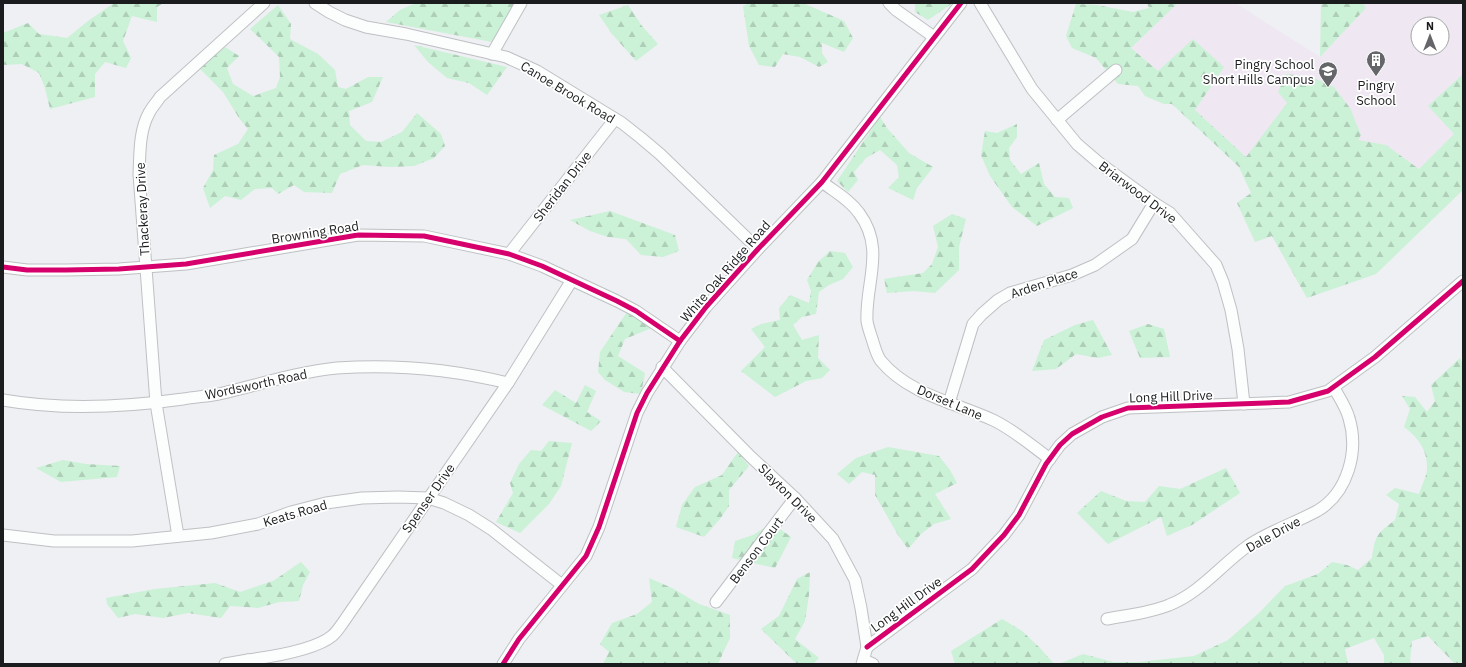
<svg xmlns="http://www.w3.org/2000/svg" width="1466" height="667" font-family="'IBM Plex Sans',sans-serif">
  <defs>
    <pattern id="forest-firs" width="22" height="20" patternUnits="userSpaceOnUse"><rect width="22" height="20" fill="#cbf1d7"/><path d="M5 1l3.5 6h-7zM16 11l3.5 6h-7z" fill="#aeceb8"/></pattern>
  </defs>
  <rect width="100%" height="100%" fill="#eef0f3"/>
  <path fill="#efe7f2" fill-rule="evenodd" d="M1178,3H1235L1320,57L1366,8L1363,3H1463V74L1428,106L1454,134L1419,169L1386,145L1354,140L1246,157L1195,110L1223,67L1193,39L1158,71L1131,48ZM1418,24H1442V48H1418Z"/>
  <g fill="url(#forest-firs)">
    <path d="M114,3H164L157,7V22L132,16L123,41L131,58L126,68L105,62L95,74V97L50,109L45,88L39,73L22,64L3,65V33L28,23L39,34L67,38L88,21Z"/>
    <path d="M416,3H514L502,28L492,42L386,22L400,10Z"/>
    <path d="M750,3H803L844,21L853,38L844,52L822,43V53L828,62L819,67L800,57L783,54L775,67L759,65L749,46L743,6Z"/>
    <path d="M915,3H953L928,20L915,12Z"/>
    <path d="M1147,3H1178L1131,48L1158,71L1193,39L1224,67L1195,110L1246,157L1287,103L1278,92L1286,74L1312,77L1334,87L1350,108L1361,135L1358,140L1386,145L1419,169L1454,134L1428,106L1463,74V190L1376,274L1307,298L1272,236L1255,242L1237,203L1251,193L1239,167L1172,104H1164L1145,96L1138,86L1118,84L1096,58L1072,48L1066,36L1076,4L1097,5L1133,12L1149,8Z"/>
    <path d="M1321,3H1363L1366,8L1320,57Z"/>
    <path d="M278,5L291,24L290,39L318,54L335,70L338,87L346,89L368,77H383L372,102L349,111L350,125L366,141L381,142L402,132L417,113L441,134L445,146L434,158L414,166L390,167L363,165L340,174L332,193L304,192L294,185L278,194L272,188L255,189L241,200L225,196L210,208L203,188L213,170L214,155L238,144L248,129L239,118L223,92L199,68L225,47L239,56L227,68L233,84L253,96L276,88L280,77L279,57L250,29Z"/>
    <path d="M628,5L642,26L658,44L636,61L612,34L599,15Z"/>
    <path d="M414,45L507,67L487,95L469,83L447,78L428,62Z"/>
    <path d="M880,117L887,128L909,153L933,167L917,188L913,200L888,188L899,177L897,165L880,150L866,158L854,172L858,180L848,192L837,181Z"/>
    <path d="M1017,124V137L1009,148L1010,160L1021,174L1039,163L1044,184L1055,197L1069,198L1073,208L1037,226L1012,207L990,176L981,155L985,131L997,133Z"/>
    <path d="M610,211L675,235L679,251L663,257L641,255L626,239L608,237L590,231L570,220Z"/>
    <path d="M952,214L966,219L959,247V270L935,293L914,291L887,293L884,279L923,273L932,264L938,247L933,226Z"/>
    <path d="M830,251L845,253L853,267L843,279L829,285L819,292L816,314L802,317L793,325L802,340L819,335L818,358L830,370L822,378L806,381L775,397L741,371L765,347L751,329L761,324L780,320L779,308L790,295L809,303L811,291L807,280L818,262Z"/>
    <path d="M627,312L654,327L625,339L618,356L645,373L641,394L624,392L605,380L598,372L600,352Z"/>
    <path d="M1093,320L1112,355L1098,358L1076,354L1056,369L1032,371L1044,340L1075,325Z"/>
    <path d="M1148,324L1164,329L1170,357L1140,358L1129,331Z"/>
    <path d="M1460,358L1463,365V465L1462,480L1463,482V664H1455L1428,636L1412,641L1410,661L1412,664H1384V655L1374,638L1345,649L1348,664H1059L1083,654L1113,662H1139L1194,656L1228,640L1259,613L1285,586L1318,574L1332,562L1347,565L1358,570L1372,558C1375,535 1377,534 1395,520L1399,504L1386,495L1395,488L1419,494C1421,487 1426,478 1427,470C1428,451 1419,438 1404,427L1410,409L1402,396L1415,397L1427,412L1435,401L1431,385Z"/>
    <path d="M585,385L596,391L587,412L601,421L591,431L542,405L555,390L576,403Z"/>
    <path d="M549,441L572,443L561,486L549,504L520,533L496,522L513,493L510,483L519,464L531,450L541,451Z"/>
    <path d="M888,447L939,456L950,470L957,483L935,494L951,519L934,524L921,534L908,549L898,535L875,495V475L862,472L849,484L837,474L856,458Z"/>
    <path d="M738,452L749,466L729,490V506L720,519L704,537L676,527L682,505L695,487L722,475Z"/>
    <path d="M63,460L86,464L120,466L117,477L61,482L36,468Z"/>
    <path d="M1226,468L1240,493L1192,525L1167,536L1161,517L1108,544L1077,513L1101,491L1126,501L1145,502L1159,486L1180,489Z"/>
    <path d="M772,523L791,537L775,568L732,558L735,541L753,535Z"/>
    <path d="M301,562L310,572L303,585L299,601L279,602L258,608L230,606L221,618L188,613L163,618L135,614L118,618L107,604L106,598L155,589L215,583L240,592L273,581Z"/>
    <path d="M810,572L809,595L805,621L795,639L819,658L813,664H797L761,629L779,616L797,579Z"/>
    <path d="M649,578L672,588L699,604L730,615V638L718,664H603L609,652L600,644L612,623L637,614L652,602Z"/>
    <path d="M1002,619L1022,631L1040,648L1054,664H955L951,651Z"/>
  </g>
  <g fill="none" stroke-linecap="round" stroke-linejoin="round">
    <g stroke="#bec0c3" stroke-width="13">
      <g id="minor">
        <path d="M315,3L329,12L345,20L366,27L406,34L506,57L537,71L622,123L641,138L660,154L758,249"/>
        <path d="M889,3L896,10L934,37"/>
        <path d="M980,3L1032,89L1077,144L1098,162L1154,203L1170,213L1216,265L1223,282L1231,310L1238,349L1244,404"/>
        <path d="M492,54L521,3"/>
        <path d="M1057,120L1116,70"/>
        <path d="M822,182C835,192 850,200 859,213C886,249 865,283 867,321C868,328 871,335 873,342C875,348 877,356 881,361C909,395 957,403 995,421C1015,431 1032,446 1050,459"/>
        <path d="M509,254L615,119"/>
        <path d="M3,267L27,270H66L119,269L186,264L358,235L424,236L509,254L542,266L617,301L636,311L680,341"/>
        <path d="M662,367L751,457L795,498L833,539L855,580L861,608L867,647L862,664"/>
        <path d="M3,400C60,410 126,407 183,399C195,397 208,396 219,394C258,385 297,372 337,368C395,364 451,369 508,383"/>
        <path d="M949,403L973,324L982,314L998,300L1010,293L1072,275L1095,265L1132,239L1154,203"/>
        <path d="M3,535L54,541H132L211,533L258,524L291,512L326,503L362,498L398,497L428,498L444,503L469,515L491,529L562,585"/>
        <path d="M178,536L156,403L139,174C140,154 139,131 149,113C152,107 157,102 160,97L264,3"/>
        <path d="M716,602L795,498"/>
        <path d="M1107,619C1128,615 1150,613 1169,605C1200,593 1222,564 1249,545C1270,531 1295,523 1317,511C1348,493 1359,451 1349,418C1346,407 1339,397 1334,388"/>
        <path d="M867,647L972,569L1004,535L1019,515L1046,464L1060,445L1072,434L1102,417L1128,408L1289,402L1328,391L1375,357L1463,281"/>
        <path d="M864,660L873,664"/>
        <path d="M225,664L248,660"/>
        <path d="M246,664L248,660C270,657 315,650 332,636C336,633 339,628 342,624L508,383L572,280"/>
        <path d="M503,664L519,639L586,556L599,527L637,413L647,393L680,341L706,307L758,249L822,182L961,3"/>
      </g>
    </g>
    <use href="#minor" stroke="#fcfdfd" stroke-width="11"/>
    <g stroke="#fff" stroke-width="8">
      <g id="cycleway">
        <path d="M3,267L27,270H66L119,269L186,264L358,235L424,236L509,254L542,266L617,301L636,311L680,341"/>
        <path d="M867,647L972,569L1004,535L1019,515L1046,464L1060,445L1072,434L1102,417L1128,408L1289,402L1328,391L1375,357L1463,281"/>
        <path d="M503,664L519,639L586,556L599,527L637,413L647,393L680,341L706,307L758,249L822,182L961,3"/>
      </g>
    </g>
    <use href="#cycleway" stroke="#d6006c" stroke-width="5"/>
  </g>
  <defs>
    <g id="building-pin" transform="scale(1)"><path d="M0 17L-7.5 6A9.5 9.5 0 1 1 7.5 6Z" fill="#646669" stroke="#fff"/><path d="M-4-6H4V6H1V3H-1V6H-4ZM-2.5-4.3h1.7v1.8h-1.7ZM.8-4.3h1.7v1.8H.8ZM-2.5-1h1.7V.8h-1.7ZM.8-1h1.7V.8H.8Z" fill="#fff"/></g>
    <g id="school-pin" transform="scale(1)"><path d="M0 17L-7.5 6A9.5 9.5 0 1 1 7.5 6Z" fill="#646669" stroke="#fff"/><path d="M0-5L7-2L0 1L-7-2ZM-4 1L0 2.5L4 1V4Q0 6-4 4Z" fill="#fff"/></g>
  </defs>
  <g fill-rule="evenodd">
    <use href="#building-pin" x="1376" y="60"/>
    <use href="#school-pin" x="1328" y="71"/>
  </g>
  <g text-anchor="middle" stroke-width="3.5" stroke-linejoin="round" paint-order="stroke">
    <g font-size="13" fill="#1a1c1e" stroke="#fff" text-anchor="end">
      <text x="1314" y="69">Pingry School<tspan x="1314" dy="15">Short Hills Campus</tspan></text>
      <text x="1376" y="90" text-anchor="middle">Pingry<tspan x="1376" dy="15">School</tspan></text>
    </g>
    <g font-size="13" fill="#1a1c1e" stroke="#fff">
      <text transform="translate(568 92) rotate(31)" y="5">Canoe Brook Road</text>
      <text transform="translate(562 186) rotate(-52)" y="5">Sheridan Drive</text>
      <text transform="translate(1138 192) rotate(37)" y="5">Briarwood Drive</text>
      <text transform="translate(142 209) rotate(-93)" y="5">Thackeray Drive</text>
      <text transform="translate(315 232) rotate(-9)" y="5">Browning Road</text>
      <text transform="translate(725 271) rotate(-49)" y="5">White Oak Ridge Road</text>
      <text transform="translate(1044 283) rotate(-18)" y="5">Arden Place</text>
      <text transform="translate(256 384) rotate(-12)" y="5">Wordsworth Road</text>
      <text transform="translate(1171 396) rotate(-2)" y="5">Long Hill Drive</text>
      <text transform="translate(950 402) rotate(23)" y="5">Dorset Lane</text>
      <text transform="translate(788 493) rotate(45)" y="5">Slayton Drive</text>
      <text transform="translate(428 498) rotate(-55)" y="5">Spenser Drive</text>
      <text transform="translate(295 513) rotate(-16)" y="5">Keats Road</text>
      <text transform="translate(1273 534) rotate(-29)" y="5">Dale Drive</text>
      <text transform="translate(756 550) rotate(-53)" y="5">Benson Court</text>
      <text transform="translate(906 604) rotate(-36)" y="5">Long Hill Drive</text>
    </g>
  </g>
  <rect width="1466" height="667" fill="none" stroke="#1a1c1e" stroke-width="8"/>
  <g transform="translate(1430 36)"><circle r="19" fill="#ffffff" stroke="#a3a4a5"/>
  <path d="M0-3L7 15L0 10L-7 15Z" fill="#646669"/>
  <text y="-6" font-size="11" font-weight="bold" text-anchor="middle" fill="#1a1c1e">N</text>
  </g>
</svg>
